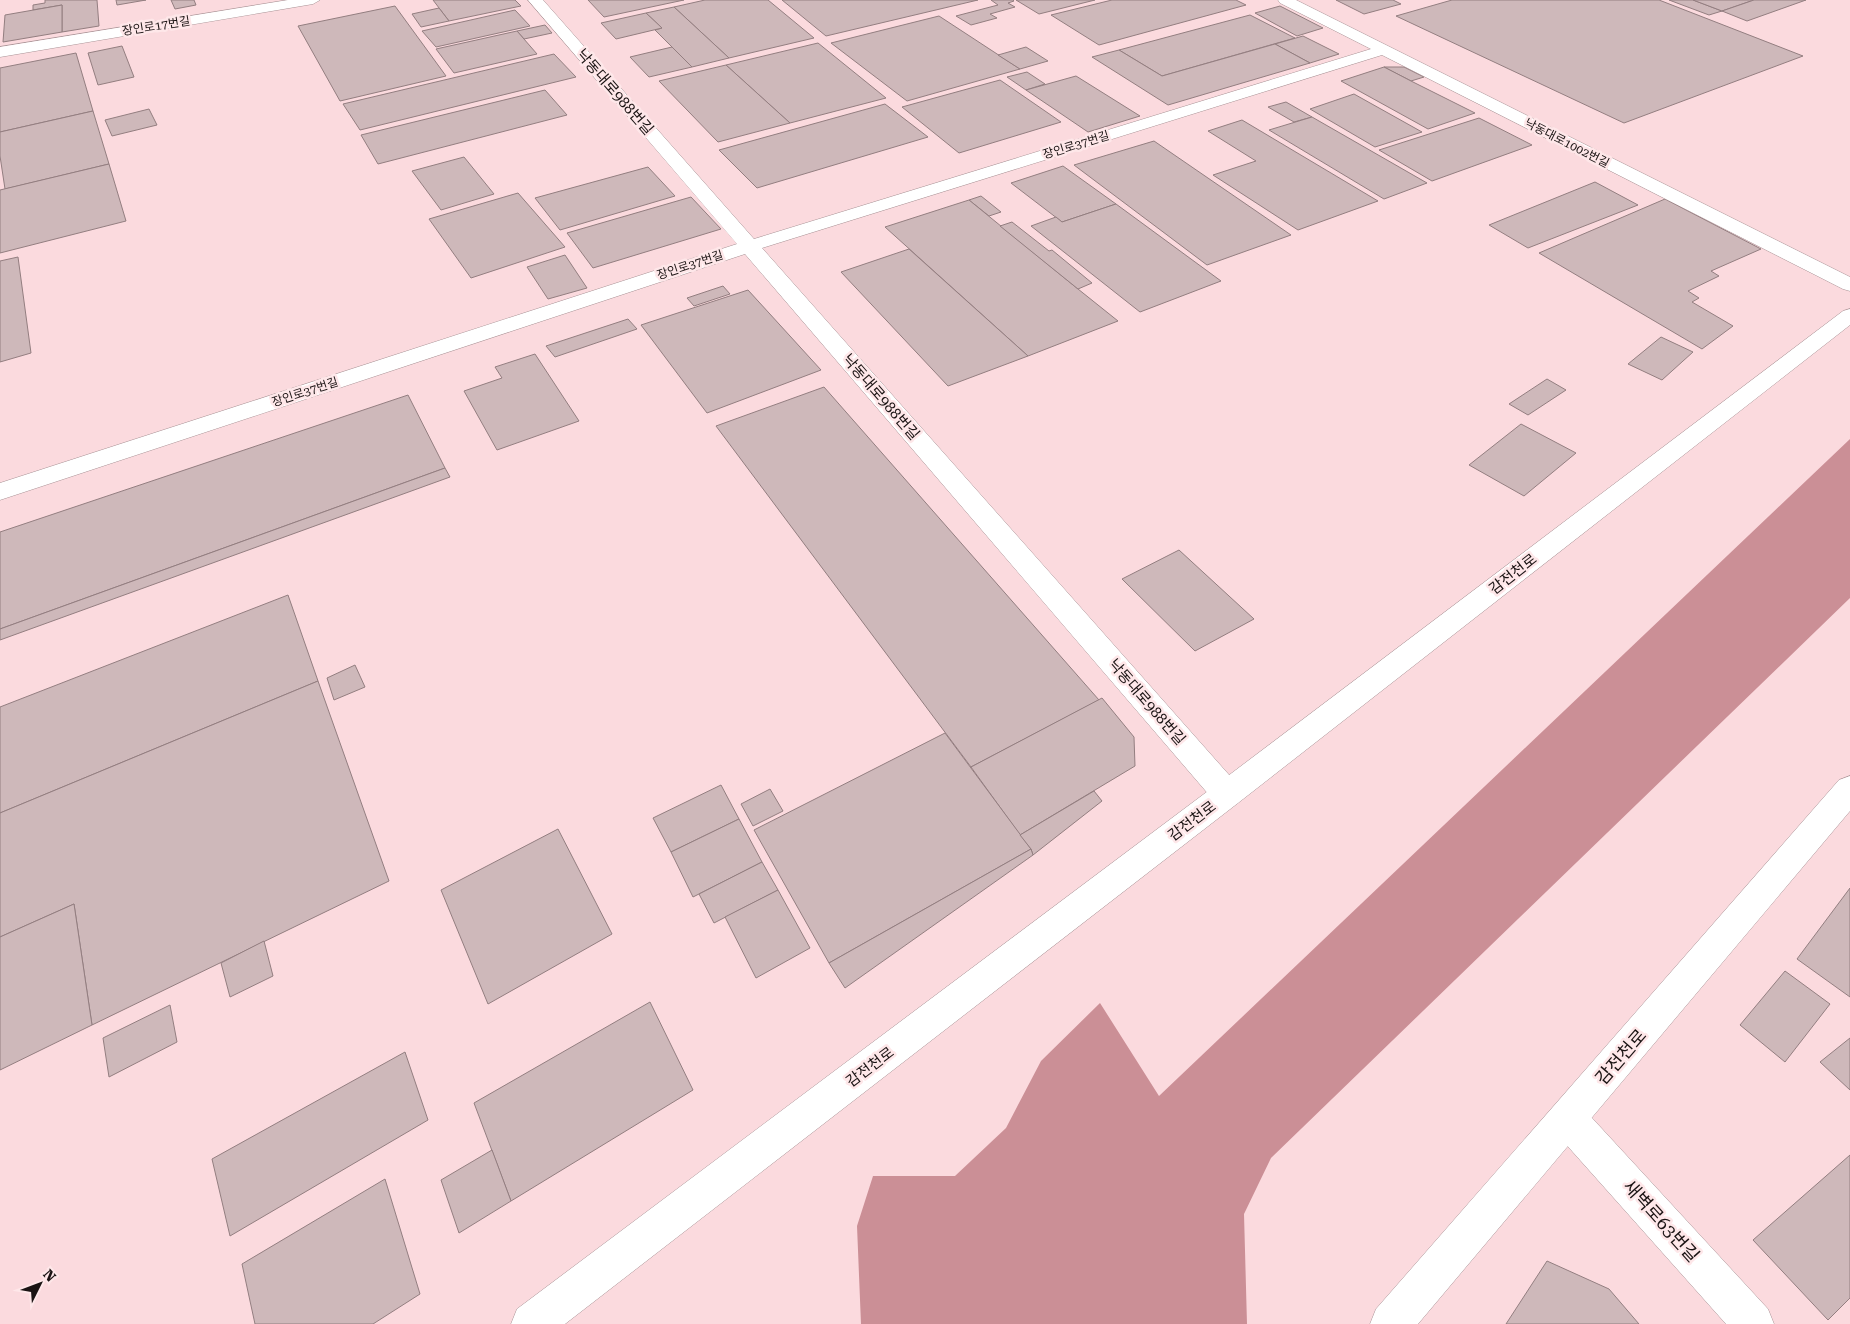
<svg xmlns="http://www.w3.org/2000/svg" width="1850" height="1324" font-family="'Roboto Serif','Noto Sans KR',serif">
  <rect width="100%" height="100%" fill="#fee7e9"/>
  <rect fill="#fbdade" x="0" y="0" width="1850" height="1324"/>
  <path fill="#cb8f96" d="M1850,439V598L1271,1158L1244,1214L1247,1324H861L857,1226L873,1176H955L1006,1128L1041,1061L1100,1003L1159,1096Z"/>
  <g fill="#ceb8ba" stroke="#937e80">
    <path d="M45,0H97L99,26L62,32V5L33,10V5L45,3Z"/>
    <path d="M116,0H146L117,5Z"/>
    <path d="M171,0H194L196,5L175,9Z"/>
    <path d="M433,0H515L521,6L449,21Z"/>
    <path d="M588,0H684L604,17Z"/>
    <path d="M705,0H768L814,38L729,58L674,7Z"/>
    <path d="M782,0H978L826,36Z"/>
    <path d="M991,0H1013L1014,1L1008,3L1015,7L990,14L997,18L971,25L956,16L998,5Z"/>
    <path d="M1016,0H1095L1039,14Z"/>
    <path d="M1112,0H1236L1246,5L1099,45L1051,15Z"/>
    <path d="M1336,0H1393L1401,4L1364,14Z"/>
    <path d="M1452,0H1659L1803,56L1624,123L1396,16Z"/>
    <path d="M1669,0H1693L1722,11L1709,15Z"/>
    <path d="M1693,0H1754L1722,11Z"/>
    <path d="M1754,0H1806L1747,21L1722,11Z"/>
    <path d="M62,5V32L3,42L5,15Z"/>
    <path d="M395,6L446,76L340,101L298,26Z"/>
    <path d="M1280,6L1323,28L1297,36L1255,13Z"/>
    <path d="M674,7L729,58L692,67L655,30L662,28L646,13Z"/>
    <path d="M439,8L449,21L421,27L412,14Z"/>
    <path d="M515,10L530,26L436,47L422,31Z"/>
    <path d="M646,13L662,28L616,39L601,23Z"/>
    <path d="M1250,15L1295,38L1162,76L1119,50Z"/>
    <path d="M939,16L1020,69L907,101L831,43Z"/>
    <path d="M545,25L552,33L524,39L517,31Z"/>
    <path d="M517,31L537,54L454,73L436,49Z"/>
    <path d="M1303,36L1339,54L1310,63L1275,44Z"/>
    <path d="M818,43L886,98L790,123L726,65Z"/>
    <path d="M1275,44L1310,63L1168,105L1092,57L1119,50L1162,76Z"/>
    <path d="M122,46L134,77L98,85L88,53Z"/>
    <path d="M672,47L692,67L649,77L630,57Z"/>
    <path d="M1026,47L1048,61L1020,69L998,55Z"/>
    <path d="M76,53L93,111L0,132V68Z"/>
    <path d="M554,54L576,77L360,130L343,104Z"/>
    <path d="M726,65L790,123L718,142L659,81Z"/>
    <path d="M1384,67H1404L1424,77L1411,81Z"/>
    <path d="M1384,67L1411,81L1475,113L1428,129L1341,81Z"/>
    <path d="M1027,72L1045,84L1026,90L1007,77Z"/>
    <path d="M1076,76L1140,116L1088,132L1026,90Z"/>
    <path d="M1000,80L1061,122L959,153L902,107Z"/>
    <path d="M545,90L567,115L378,164L361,135Z"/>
    <path d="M1354,94L1422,132L1375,147L1310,109Z"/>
    <path d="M1286,102L1312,117L1294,122L1268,107Z"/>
    <path d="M885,104L928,137L757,188L719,150Z"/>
    <path d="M149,109L157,125L112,136L105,120Z"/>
    <path d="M93,111L109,164L5,189L0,156V132Z"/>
    <path d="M1312,117L1427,183L1384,199L1269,130Z"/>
    <path d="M1479,118L1532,145L1432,181L1379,150Z"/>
    <path d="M1242,120L1378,201L1298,230L1213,175L1256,161L1208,131Z"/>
    <path d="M1154,141L1291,235L1207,265L1074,165Z"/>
    <path d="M464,157L494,194L441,210L412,171Z"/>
    <path d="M109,164L126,221L0,253V190Z"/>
    <path d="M1063,166L1116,204L1062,222L1011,183Z"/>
    <path d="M648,167L675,196L560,230L535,198Z"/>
    <path d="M1595,182L1638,205L1528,248L1489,225Z"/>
    <path d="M518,193L565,247L471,278L429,219Z"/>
    <path d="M981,196L1001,212L989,216L969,200Z"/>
    <path d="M691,197L721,229L593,268L567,233Z"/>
    <path d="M1665,199L1761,249L1711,271L1719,276L1688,291L1699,298L1692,302L1733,326L1702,349L1539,253Z"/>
    <path d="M969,200L1078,289L1118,321L1028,356L885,227Z"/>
    <path d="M1116,204L1221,281L1140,312L1031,226L1056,217L1062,222Z"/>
    <path d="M1012,222L1049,251L1052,250L1092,283L1078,289L1000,226Z"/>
    <path d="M909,249L1028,356L948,386L841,272Z"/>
    <path d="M565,255L587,288L548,299L527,267Z"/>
    <path d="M18,257L31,353L0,362V261Z"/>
    <path d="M723,286L730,294L694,306L687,298Z"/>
    <path d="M748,290L821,370L707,413L641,325Z"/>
    <path d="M628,319L637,329L555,357L546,346Z"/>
    <path d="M1661,337L1693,352L1662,380L1628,364Z"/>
    <path d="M535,354L579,421L497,450L464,391L502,378L495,367Z"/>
    <path d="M1547,379L1566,390L1528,415L1509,404Z"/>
    <path d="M824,387L1099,700L971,767L716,426Z"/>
    <path d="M408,395L445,468L0,629V532Z"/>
    <path d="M1521,424L1576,453L1524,496L1469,465Z"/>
    <path d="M445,468L450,477L0,640V629Z"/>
    <path d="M1179,550L1254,619L1195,651L1122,579Z"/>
    <path d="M288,595L318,681L0,813V707Z"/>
    <path d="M355,665L365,687L334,700L327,678Z"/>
    <path d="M318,681L389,881L92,1025L74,904L0,937V813Z"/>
    <path d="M1102,698L1134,737L1135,766L1020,835L971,767Z"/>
    <path d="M945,733L1031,849L829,963L754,830Z"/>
    <path d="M721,785L739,819L671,852L653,818Z"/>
    <path d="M770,789L783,811L753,826L741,804Z"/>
    <path d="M1094,791L1102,801L1033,855L1031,849L1020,835Z"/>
    <path d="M739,819L762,862L693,897L671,852Z"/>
    <path d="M558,829L612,934L488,1004L441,890Z"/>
    <path d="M1031,849L1033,855L845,988L829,963Z"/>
    <path d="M762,862L778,890L714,923L699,894Z"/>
    <path d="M1850,888V997L1797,959Z"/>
    <path d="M778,890L810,948L756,978L725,917Z"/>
    <path d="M74,904L92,1025L0,1070V937Z"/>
    <path d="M264,941L273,976L230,997L221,963Z"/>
    <path d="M1785,971L1830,1004L1785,1062L1740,1025Z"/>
    <path d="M650,1002L693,1090L511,1201L474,1103Z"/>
    <path d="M170,1005L177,1042L109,1077L103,1038Z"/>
    <path d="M1850,1038V1090L1820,1062Z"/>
    <path d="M405,1052L428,1120L230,1236L212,1159Z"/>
    <path d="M492,1150L511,1201L459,1233L441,1180Z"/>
    <path d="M1850,1155V1298L1828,1320L1753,1240Z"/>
    <path d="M385,1179L420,1294L373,1324H255L242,1264Z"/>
    <path d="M1547,1261L1609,1289L1639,1324H1506Z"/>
  </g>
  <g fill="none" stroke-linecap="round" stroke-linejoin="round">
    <g stroke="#a79194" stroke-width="1">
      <g id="street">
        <path d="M288,0H320L313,4L0,57V47Z"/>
        <path d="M528,0H543L754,239L1371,49L1280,3L1278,0H1296L1850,277V291L1843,289L1382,55L762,248L1238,785L1242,794L1238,803L1227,807L1216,803L745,254L0,500V483L737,244Z"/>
        <path d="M1568,1101L1581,1106L1768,1309L1774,1324H1726L1555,1132L1550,1119L1555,1106Z"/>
      </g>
    </g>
    <g stroke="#a79194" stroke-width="1">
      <g id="secondary">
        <path d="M1850,309V325L1238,803L565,1324H511L517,1309L1216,785L1843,311Z"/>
        <path d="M1850,776V811L1418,1324H1370L1376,1309L1839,780Z"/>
      </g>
    </g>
    <use href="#street" fill="#fff" fill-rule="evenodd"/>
    <use href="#secondary" fill="#fff" fill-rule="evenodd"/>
  </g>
  <g text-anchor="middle" stroke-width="5" stroke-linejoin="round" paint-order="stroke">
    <g font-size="12" fill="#1a1313" stroke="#fee7e9">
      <text transform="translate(156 26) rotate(-9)" y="4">장인로17번길</text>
      <text transform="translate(1567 143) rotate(27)" y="4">낙동대로1002번길</text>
      <text transform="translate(1076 145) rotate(-17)" y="4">장인로37번길</text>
      <text transform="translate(690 265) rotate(-18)" y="4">장인로37번길</text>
      <text transform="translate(305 392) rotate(-18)" y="4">장인로37번길</text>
    </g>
    <g font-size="15" fill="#1a1313" stroke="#fee7e9">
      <text transform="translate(615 92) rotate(49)" y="5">낙동대로988번길</text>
      <text transform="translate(881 397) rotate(49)" y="5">낙동대로988번길</text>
      <text transform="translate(1513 574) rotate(-38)" y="5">감전천로</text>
      <text transform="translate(1147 702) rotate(49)" y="5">낙동대로988번길</text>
      <text transform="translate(1192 821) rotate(-37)" y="5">감전천로</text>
      <text transform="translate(870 1067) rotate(-37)" y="5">감전천로</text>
    </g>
    <g font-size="18" fill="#1a1313" stroke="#fee7e9">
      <text transform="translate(1621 1057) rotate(-49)" y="6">감전천로</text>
      <text transform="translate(1661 1221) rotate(48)" y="6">새벽로63번길</text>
    </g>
  </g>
  <g transform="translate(40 1284) rotate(48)" stroke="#fee7e9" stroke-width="4" paint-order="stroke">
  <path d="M0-4L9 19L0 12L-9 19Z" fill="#1a1313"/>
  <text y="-8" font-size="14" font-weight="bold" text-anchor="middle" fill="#1a1313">N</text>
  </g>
</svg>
